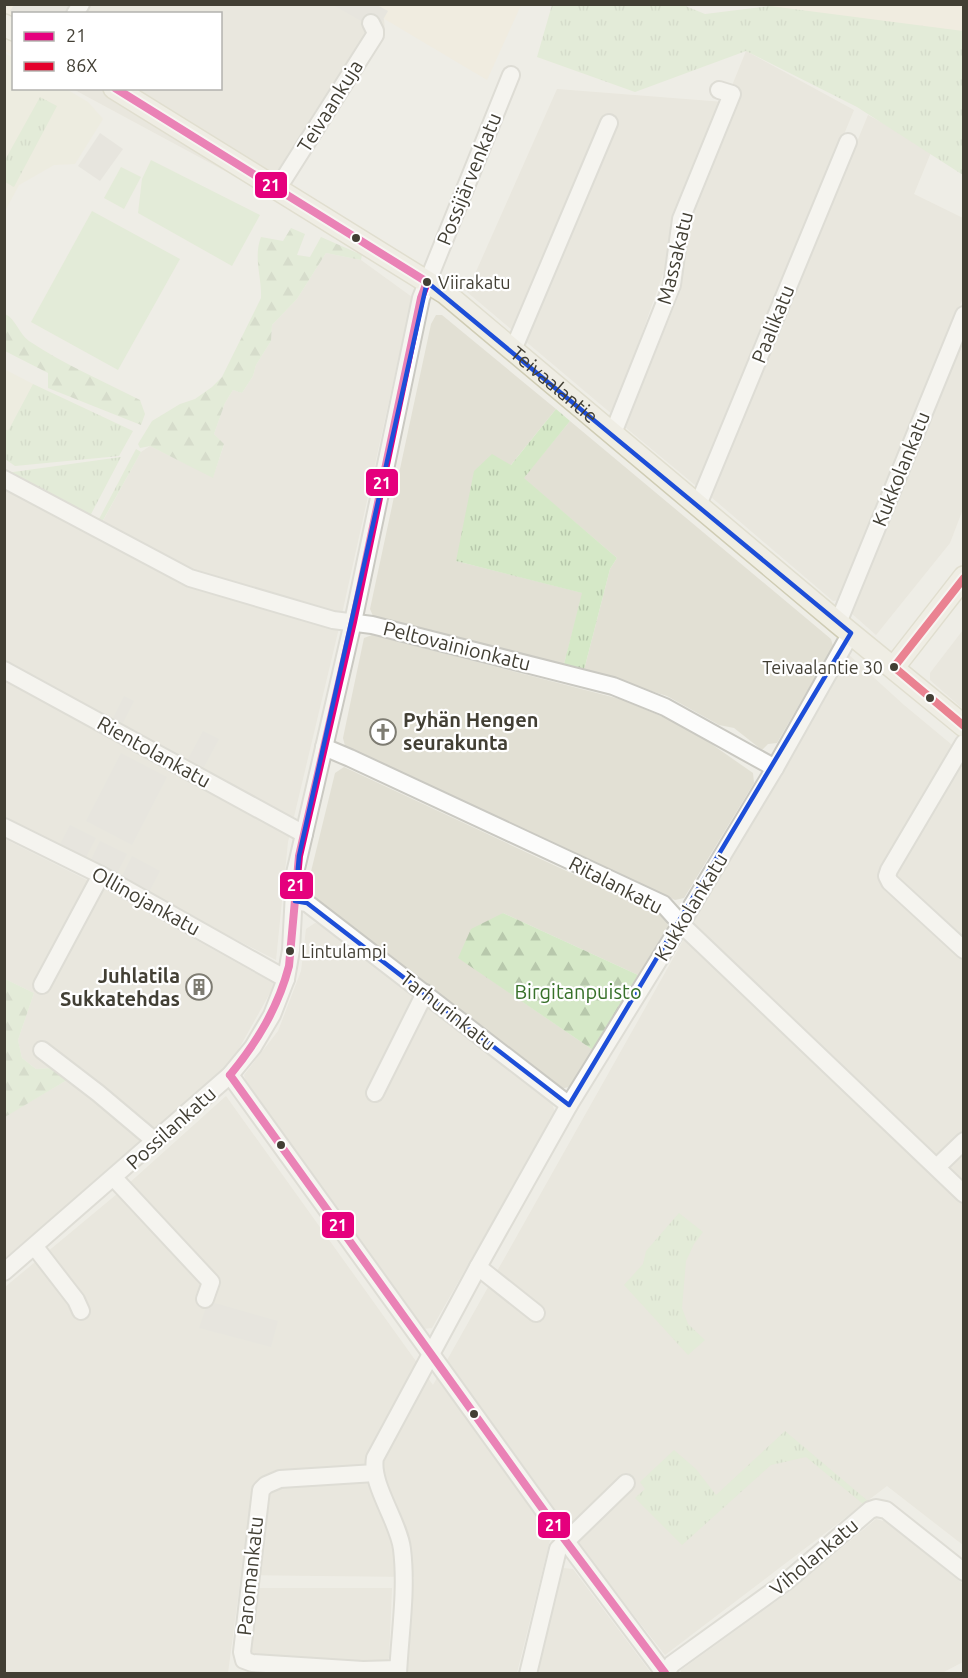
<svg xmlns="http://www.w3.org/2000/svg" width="968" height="1678" font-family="Ubuntu,sans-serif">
  <defs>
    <pattern id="forest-firs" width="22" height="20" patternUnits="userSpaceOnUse" patternTransform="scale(1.5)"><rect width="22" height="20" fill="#d5e8c7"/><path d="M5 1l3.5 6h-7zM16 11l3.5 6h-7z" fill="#b8c8ac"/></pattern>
    <pattern id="park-tufts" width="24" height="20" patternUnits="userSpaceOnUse" patternTransform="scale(1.5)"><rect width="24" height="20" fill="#d5e8c7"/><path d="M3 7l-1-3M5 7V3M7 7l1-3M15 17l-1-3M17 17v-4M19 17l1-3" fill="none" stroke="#b8c8ac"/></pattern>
  </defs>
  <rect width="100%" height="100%" fill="#eeede6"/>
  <g fill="#e2e0d4">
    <path d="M74,4L361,5L384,19L385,31L277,199L73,89L220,88V14H69Z"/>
    <path d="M746,51L854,110L700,484L695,485L625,427L681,290L685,228L731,88Z"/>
    <path d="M557,89L724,102L613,415L467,292Z"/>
    <path d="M868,115L932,150L914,194L963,218V298L839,600L833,601L711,497Z"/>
    <path d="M326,253L361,260L412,297L338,632L288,842L276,960L5,822L4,488L94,537L141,452L150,446L213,477L224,445L214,434L225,403L233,390L242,393L253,376L256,365L271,341L272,325L297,299Z"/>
    <path d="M436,315H442L556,409L510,466L456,561L583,593L564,664L373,616L370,609L431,324Z"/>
    <path d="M963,338V509L950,543L876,635L850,612Z"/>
    <path d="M570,421L831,639L833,646L777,743L768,744L762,750L734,728L719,725L667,696L584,670L610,569L617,558L523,478Z"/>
    <path d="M963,630V709L930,680V673Z"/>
    <path d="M372,635L620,699L687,727L753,773L754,783L684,898L675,900L345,746L343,738L364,638Z"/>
    <path d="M848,654L904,705L963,754V1545L887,1486L665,1655L556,1516L517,1673H404L414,1577L241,1575L228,1673L5,1674V1287L117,1194L226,1096L433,1385L693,923Z"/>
    <path d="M344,767L665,917L668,926L638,975L503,913L459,958L593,1050L569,1087L560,1089L311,896L307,888L335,773Z"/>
    <path d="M5,839L105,889L275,984L226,1072L5,1258L4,1117L67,1080L51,1068L36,1069L22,1058L18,1040L34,993L5,979Z"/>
    <path d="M315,923L326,925L551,1101L555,1112L432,1328L423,1329L246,1082L244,1075L278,1031L301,971L306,929Z"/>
    <path d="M876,1519L887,1522L963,1584V1662L940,1674L681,1673V1670L789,1592Z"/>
    <path d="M563,1568L573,1569L651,1673L537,1674L558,1573Z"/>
    <path d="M257,1588H392L389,1658L383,1665L255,1658L248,1650Z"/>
  </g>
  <g fill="#f1ebd9">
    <path d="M773,4L963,5V34L771,8Z"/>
    <path d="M5,5H74L69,13L14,14L13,56L5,51Z"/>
    <path d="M361,5H521L487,80Z"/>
  </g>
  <g fill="#ecead9">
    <path d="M5,53L13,58L14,88L66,89L88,102L103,119L75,164L54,165L19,185L5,211Z"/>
    <path d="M4,369L33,384L8,431L5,429Z"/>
  </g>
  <g fill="url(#forest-firs)">
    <path d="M291,228L305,234L297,255L310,257L321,237L362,255L361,260L326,253L297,299L272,325L271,341L256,365L253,376L242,393L233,390L225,403L214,434L224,444L213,478L150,446L140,448L138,444L152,421L180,404L195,399L212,387L222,377L261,298C262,277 253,258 261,237L283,241Z"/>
    <path d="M5,314C16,319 19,334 29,341C63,364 103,381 140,400L145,414L141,425L48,388V373L5,351Z"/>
    <path d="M503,913L638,975L593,1050L458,958L471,929Z"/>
    <path d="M5,979L34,993L18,1040L22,1058L36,1069L51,1068L67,1080L5,1117Z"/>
  </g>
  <g fill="url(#park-tufts)">
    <path d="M552,5H683L705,14L770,6L963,31V175L857,107L746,51L635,92L537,57Z"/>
    <path d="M40,97L57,106L14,187L5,182V160Z"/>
    <path d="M33,384L133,431L119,456L15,466L5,459V429L8,431Z"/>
    <path d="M556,409L570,421L524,478L617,558L610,569L584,670L564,664L582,593L456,561L474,471L492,454L511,465Z"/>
    <path d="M136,449L141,452L102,522L99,519Z"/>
    <path d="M121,457L89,518L6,473Z"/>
    <path d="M679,1213L703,1232L694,1244L686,1261L682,1308L688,1324L705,1340L688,1355L624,1285L643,1264L646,1251Z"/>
    <path d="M785,1431L868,1501L863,1504L806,1457L771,1465L682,1545L635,1498L645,1489L640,1482L674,1450L696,1469L716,1495Z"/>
  </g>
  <g fill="#d5e8c7">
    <path d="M151,160L260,215L232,266L138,213L142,179Z"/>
    <path d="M121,167L141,177L124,209L104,198Z"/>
    <path d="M92,211L180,259L118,370L31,322Z"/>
  </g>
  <g fill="#dddcd6">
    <path d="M14,5V4L69,5L64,14L14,13L10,11Z"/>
    <path d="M333,5H377L388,11L377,30Z"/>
    <path d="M100,133L123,149L100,181L78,166Z"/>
    <path d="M124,696L134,701L123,723L113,718Z"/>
    <path d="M203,731L219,739L204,767L188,759Z"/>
    <path d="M121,753L167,777L132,845L86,821Z"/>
    <path d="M70,825L96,838L85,859L59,846Z"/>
    <path d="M100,841L127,854L116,875L90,862Z"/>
    <path d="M132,856L160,871L149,892L121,878Z"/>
    <path d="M208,1301L278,1321L271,1347L199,1328Z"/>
  </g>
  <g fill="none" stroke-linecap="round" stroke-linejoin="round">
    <g stroke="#cac9c2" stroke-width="20">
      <g id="minor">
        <path d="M75,14L81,4"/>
        <path d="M278,188L375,35V31L371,23"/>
        <path d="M513,350L609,123"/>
        <path d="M613,433L672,285L681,219L732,94L719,90"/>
        <path d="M4,479L190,578L333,620L372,625L613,686L665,707L775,768"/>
        <path d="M698,505L848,142"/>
        <path d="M838,623L964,315"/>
        <path d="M4,670L304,834"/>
        <path d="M964,743L889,870L887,876L890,882L964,950"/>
        <path d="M324,747L350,758L663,904L681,924L964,1194"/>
        <path d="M4,827L101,875L286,979"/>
        <path d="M295,901L307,903L569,1105"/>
        <path d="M42,985L101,875"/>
        <path d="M42,1050L98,1093L155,1141"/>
        <path d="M230,1075L565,1540L665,1674"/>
        <path d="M375,1093L425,993"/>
        <path d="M937,1167L964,1141"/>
        <path d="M114,1178L211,1282L205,1299"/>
        <path d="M35,1247L76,1300L81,1311"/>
        <path d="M478,1267L536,1313"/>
        <path d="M4,1272L230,1075L253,1047L272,1015L286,979L291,950L295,873L299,856L353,622L421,298L511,75"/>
        <path d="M375,1473L280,1479L266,1485L261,1490L242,1652L244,1660L252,1663L363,1670L398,1669"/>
        <path d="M398,1674C400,1633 407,1590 402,1549C399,1522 370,1484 375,1458L478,1267L569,1105L681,924L775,768L851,633"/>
        <path d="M528,1674L558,1549L626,1483"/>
        <path d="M665,1674L672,1664L787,1581L870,1510L876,1508L886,1510L964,1572"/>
      </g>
    </g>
    <g stroke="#cfccb4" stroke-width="24">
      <g id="major">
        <path d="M4,25L14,30"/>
        <path id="s1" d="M114,88L445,293L838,623L964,726"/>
        <path d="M894,667L964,577"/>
      </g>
    </g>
    <use href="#minor" stroke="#fcfcfb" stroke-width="16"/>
    <use href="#major" stroke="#f0eee2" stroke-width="21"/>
    <g stroke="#fff" stroke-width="12">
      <g id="bus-1">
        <path d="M115,88L427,282"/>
        <path d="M230,1075C257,1042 278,1008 289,966L299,856L353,622L421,298L427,282"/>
        <path d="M230,1075L565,1540L665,1673"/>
      </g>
    </g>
    <g stroke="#fff" stroke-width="12">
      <g id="bus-2">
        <path d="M894,667L964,578"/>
        <path d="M894,667L964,726"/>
      </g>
    </g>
    <use href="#bus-1" stroke="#e5007d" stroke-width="8"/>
    <use href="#bus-2" stroke="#e4002b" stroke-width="8"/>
  </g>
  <path d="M0 0H968V1678H0ZM427,282L851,633L569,1105L307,903L295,901L299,856Z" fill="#eeede6" fill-opacity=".55" fill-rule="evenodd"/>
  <path fill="none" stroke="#1d4ed8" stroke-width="4.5" stroke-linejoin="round" d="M427,282L851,633L569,1105L307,903L295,901L299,856Z"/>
  <defs>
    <g id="church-ring" transform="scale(1.35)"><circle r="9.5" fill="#fff" stroke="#7e7c72" stroke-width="1.5"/><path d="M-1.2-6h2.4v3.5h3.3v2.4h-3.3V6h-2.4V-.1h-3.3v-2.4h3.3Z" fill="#7e7c72"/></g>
    <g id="building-ring" transform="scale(1.35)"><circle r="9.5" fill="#fff" stroke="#7e7c72" stroke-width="1.5"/><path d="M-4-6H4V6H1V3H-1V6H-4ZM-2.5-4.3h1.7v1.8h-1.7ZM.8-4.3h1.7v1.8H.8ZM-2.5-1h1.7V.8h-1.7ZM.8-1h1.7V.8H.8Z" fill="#7e7c72"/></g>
  </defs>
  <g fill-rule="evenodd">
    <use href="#church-ring" x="383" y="732"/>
    <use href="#building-ring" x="199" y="987"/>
  </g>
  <g fill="#423f34" stroke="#fff" stroke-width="2">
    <circle cx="356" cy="238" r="5"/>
    <circle cx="427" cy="282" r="5"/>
    <circle cx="894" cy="667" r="5"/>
    <circle cx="930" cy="698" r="5"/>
    <circle cx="290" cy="951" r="5"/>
    <circle cx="281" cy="1145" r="5"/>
    <circle cx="474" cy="1414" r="5"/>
  </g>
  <g text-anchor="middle" stroke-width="4.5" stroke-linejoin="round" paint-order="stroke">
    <g font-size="18" fill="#423f34" stroke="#fff" text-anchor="start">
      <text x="438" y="289">Viirakatu</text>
      <text x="883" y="674" text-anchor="end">Teivaalantie 30</text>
      <text x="301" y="958">Lintulampi</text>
    </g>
    <g font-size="20" fill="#423f34" stroke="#fff">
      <text transform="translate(330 106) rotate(-58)" y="7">Teivaankuja</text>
      <text transform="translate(469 179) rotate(-68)" y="7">Possijärvenkatu</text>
      <text transform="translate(675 258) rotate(-76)" y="7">Massakatu</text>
      <text transform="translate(773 324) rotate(-68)" y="7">Paalikatu</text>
      <text dy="7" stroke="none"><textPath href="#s1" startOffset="532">Teivaalantie</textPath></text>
      <text transform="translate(901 469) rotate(-68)" y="7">Kukkolankatu</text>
      <text transform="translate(457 646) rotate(14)" y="7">Peltovainionkatu</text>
      <text transform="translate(154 752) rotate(29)" y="7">Rientolankatu</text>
      <text transform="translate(616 885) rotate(27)" y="7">Ritalankatu</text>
      <text transform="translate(146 901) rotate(29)" y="7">Ollinojankatu</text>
      <text transform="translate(691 907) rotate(-59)" y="7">Kukkolankatu</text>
      <text transform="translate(448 1011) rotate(38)" y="7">Tarhurinkatu</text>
      <text transform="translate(171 1128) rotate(-42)" y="7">Possilankatu</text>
      <text transform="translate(814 1557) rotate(-40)" y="7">Viholankatu</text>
      <text transform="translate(250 1576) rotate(-84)" y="7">Paromankatu</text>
    </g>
    <g font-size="20" font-weight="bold" fill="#423f34" stroke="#fff" text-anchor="start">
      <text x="403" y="727">Pyhän Hengen<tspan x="403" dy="23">seurakunta</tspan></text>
      <text x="180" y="983" text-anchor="end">Juhlatila<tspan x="180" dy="23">Sukkatehdas</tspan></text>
    </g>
    <g font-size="20" fill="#38712a" stroke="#fff">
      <text x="578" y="999">Birgitanpuisto</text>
    </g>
  </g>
  <g stroke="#fff" stroke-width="2">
    <rect x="254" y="171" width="34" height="28" rx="6" fill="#e5007d"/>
    <rect x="365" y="468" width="34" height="29" rx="6" fill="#e5007d"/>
    <rect x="279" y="871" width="35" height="29" rx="6" fill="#e5007d"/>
    <rect x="321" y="1211" width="34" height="28" rx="6" fill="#e5007d"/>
    <rect x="537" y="1511" width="34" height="28" rx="6" fill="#e5007d"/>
  </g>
  <g font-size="16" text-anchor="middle" font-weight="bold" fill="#fff">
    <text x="271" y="191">21</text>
    <text x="382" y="489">21</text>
    <text x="296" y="891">21</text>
    <text x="338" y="1231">21</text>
    <text x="554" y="1531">21</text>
  </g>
  <rect width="968" height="1678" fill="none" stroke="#423f34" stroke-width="12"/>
  <rect x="12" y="12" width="210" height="78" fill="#ffffff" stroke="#b3b2ae" stroke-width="1.5"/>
  <rect x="24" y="32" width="30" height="9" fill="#e5007d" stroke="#b3b2ae" stroke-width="1.5"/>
  <text x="66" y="42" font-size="18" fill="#423f34">21</text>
  <rect x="24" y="62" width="30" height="9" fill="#e4002b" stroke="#b3b2ae" stroke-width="1.5"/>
  <text x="66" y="72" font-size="18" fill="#423f34">86X</text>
</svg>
